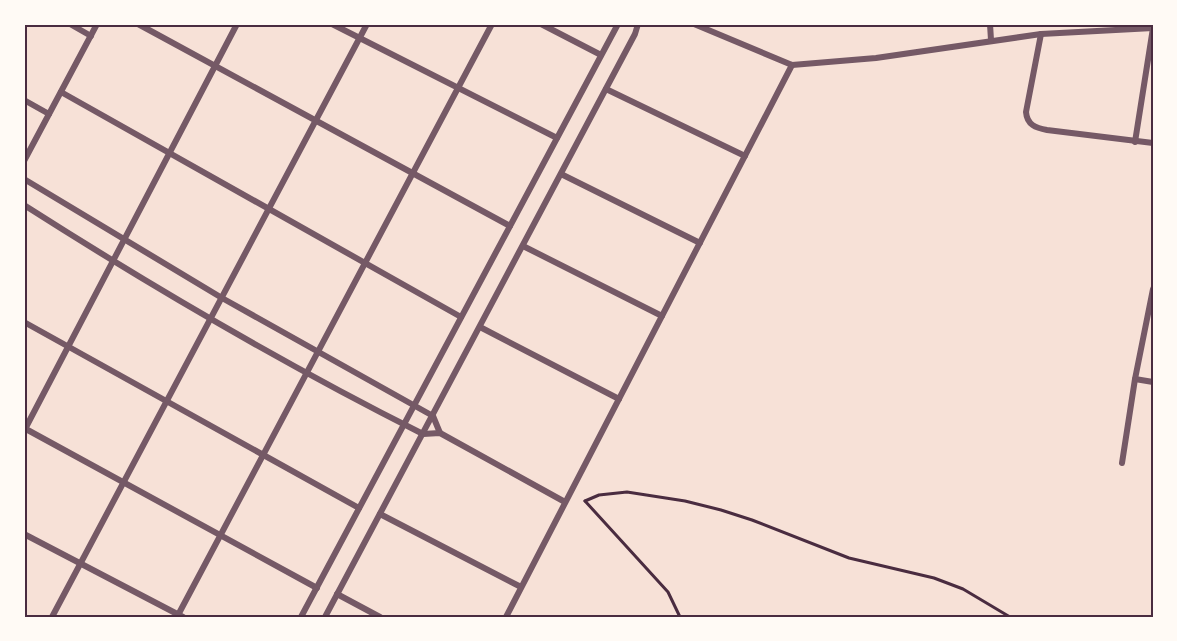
<svg xmlns="http://www.w3.org/2000/svg" width="1177" height="641" font-family="'Varela Round',sans-serif">
  <rect width="100%" height="100%" fill="#f7e1d7"/>
  <g fill="none" stroke-linecap="round" stroke-linejoin="round">
    <g stroke="#4a2c40" stroke-width="3">
      <path d="M585,501L599,495L627,492L685,501L721,510L752,520L849,558L934,578L963,589L1010,617"/>
      <path d="M585,501L668,592L680,617"/>
    </g>
    <g stroke="#755966" stroke-width="6">
      <path d="M70,24L91,36"/>
      <path d="M138,24L510,226"/>
      <path d="M332,24L557,138"/>
      <path d="M541,24L601,55"/>
      <path d="M694,24L792,65L876,58L1041,34L1153,28"/>
      <path d="M990,24L991,40"/>
      <path d="M1041,34L1026,112C1027,125 1036,128 1047,130L1153,143"/>
      <path d="M606,89L745,156"/>
      <path d="M61,92L461,317"/>
      <path d="M24,100L49,114"/>
      <path d="M1135,142L1153,28L1151,24"/>
      <path d="M24,161L97,24"/>
      <path d="M561,174L700,243"/>
      <path d="M24,179L222,298L433,416L440,433"/>
      <path d="M24,205C154,288 286,365 423,434L440,433L565,502"/>
      <path d="M523,246L662,316"/>
      <path d="M24,322L359,508"/>
      <path d="M480,327L619,399"/>
      <path d="M1135,379L1153,382"/>
      <path d="M24,428L317,588"/>
      <path d="M24,431L237,24"/>
      <path d="M1122,463L1135,379L1153,289"/>
      <path d="M380,514L521,587"/>
      <path d="M24,534L183,617"/>
      <path d="M337,594L380,617"/>
      <path d="M52,617L367,24"/>
      <path d="M177,617L492,24"/>
      <path d="M301,617L618,24"/>
      <path d="M325,617L635,34L638,24"/>
      <path d="M506,617L792,65"/>
    </g>
  </g>
  <rect width="1177" height="641" fill="none" stroke="#fffaf5" stroke-width="51"/>
  <rect x="26" y="26" width="1126" height="590" fill="none" stroke="#4a2c40" stroke-width="2"/>
</svg>
